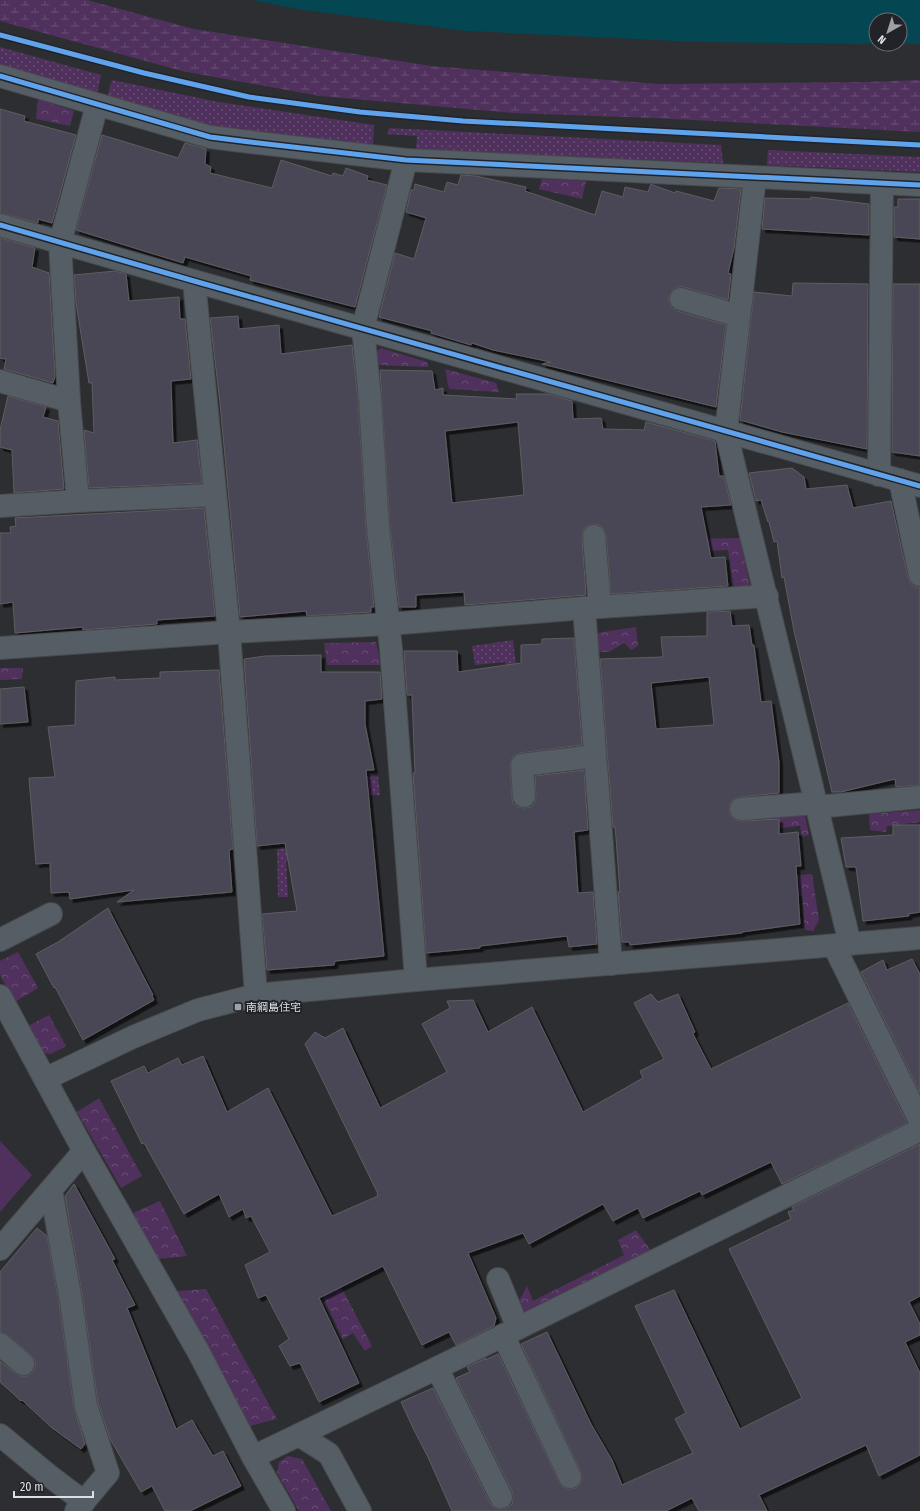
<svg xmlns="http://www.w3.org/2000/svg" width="920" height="1511" font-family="'Fira Sans Condensed','Noto Sans JP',sans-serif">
  <defs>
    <pattern id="grass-dots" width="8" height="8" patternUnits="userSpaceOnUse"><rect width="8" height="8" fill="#50315d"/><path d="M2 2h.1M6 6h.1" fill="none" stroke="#694e74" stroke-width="1.8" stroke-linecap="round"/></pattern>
    <pattern id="forest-crowns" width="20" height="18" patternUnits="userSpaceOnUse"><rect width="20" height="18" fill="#50315d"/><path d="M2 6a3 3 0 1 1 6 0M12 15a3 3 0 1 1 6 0" fill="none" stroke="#694e74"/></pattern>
    <pattern id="wetland-marsh" width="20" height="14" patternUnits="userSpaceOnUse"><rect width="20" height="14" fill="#50315d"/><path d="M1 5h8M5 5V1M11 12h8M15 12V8" fill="none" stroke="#694e74"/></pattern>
    <filter id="shadow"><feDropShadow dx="3.5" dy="3.5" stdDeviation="0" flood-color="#0009"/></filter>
  </defs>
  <rect width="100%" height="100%" fill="#2c2e31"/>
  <g fill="url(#grass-dots)">
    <path d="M0,47L101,75L97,95L0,67Z"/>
    <path d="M112,80L218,102L374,125L373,146L215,128L107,98Z"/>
    <path d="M389,128L721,145L723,163L416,150L417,136L387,134Z"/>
    <path d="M768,150L920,157V172L767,165Z"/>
    <path d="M513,640L519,689L511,691L505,662L475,665L472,646Z"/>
    <path d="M378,776L380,795L346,797L344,778Z"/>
    <path d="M322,846L323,856L286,861L288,897H278L277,849Z"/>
  </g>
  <g fill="url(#forest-crowns)">
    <path d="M38,99L74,111L70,126L36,119Z"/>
    <path d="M542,179L586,181L582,199L539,189Z"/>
    <path d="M381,348L427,362L428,367L377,365L375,352Z"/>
    <path d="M445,369L496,383L499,392L449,389Z"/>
    <path d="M740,538L750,586L734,589L728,550L675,553L690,539Z"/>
    <path d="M636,627L638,646L631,650L624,643L609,652H596L597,633Z"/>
    <path d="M376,642L381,665H327L324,643Z"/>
    <path d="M0,668H23L22,679L0,680Z"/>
    <path d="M920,810V822L887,826L886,832L870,830L869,814Z"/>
    <path d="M805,815L809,835L802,837L800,826L753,831L750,819Z"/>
    <path d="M812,874L819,920L813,931L805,930L802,896L745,898L748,879Z"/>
    <path d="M18,952L38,988L15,1002L0,975V961Z"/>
    <path d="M49,1015L66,1046L51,1054L41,1053L28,1026Z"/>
    <path d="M99,1098L142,1176L121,1188L77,1112Z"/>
    <path d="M160,1201L187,1256L158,1259L133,1213Z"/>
    <path d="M636,1230L651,1251L526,1314L519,1301L527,1286L533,1301L624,1255L618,1240Z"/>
    <path d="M314,1235L372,1346L365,1351L353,1333L343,1339L297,1243Z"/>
    <path d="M206,1289L277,1419L250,1426L177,1291Z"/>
    <path d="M288,1456L302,1459L331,1511H299L277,1473L279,1462Z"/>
  </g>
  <path fill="url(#wetland-marsh)" d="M0,0H87L194,29L431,66L659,84L863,82L920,80V132L653,118L513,113L320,96L182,71L0,21Z"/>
  <path fill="#50315d" d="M0,1141L32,1175L0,1212Z"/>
  <path fill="#044652" d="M252,0H920V44H884H900V20H876V44L697,42L466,31L303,10Z"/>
  <g fill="#484655" stroke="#5e5e61" fill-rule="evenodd" filter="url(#shadow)">
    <path d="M0,109L25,116L24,121L76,135L52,223L38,219V223L0,213Z"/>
    <path d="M102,135L178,158L185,143L206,149L205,164L211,167L210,173L272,188L281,160L332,176L333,173L343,176L346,168L368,176L367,180L387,185L355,307L250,280L251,276L185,257L183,263L76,230Z"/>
    <path d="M461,175L476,176L526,187L525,191L595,215L602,191L623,197L625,187L648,192L651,184L653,185L675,193L676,191L714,201L719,188L741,189L734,248L728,273L731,274L728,300L684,287H678L673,290L669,296V302L672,308L677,311L726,325L716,407L542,364L551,362L493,350L472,343L471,345L431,333L432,331L379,317L395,253L414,259L426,218L406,212L411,190H414L415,184L444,192L447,182L458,185Z"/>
    <path d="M811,197L869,204V235L762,229L765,198L811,199Z"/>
    <path d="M898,199H920V239L894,237V207H898Z"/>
    <path d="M0,238L35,248L32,267L49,273L55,376L53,383L4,369L6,359L0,358Z"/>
    <path d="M115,271L126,274L129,301L179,297L180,319H185L191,379L171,381L173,443L197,440L202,483L89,488L84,430L94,433L92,383H89L76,303L74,275Z"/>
    <path d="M793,283L868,284L867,449L782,432L740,420L754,292L792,296Z"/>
    <path d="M893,284H920V456L892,452Z"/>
    <path d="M238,316L239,329L279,325L281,354L352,345L358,400L366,528L374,607H371V612L307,616L306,611L240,617L220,403L210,318Z"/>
    <path d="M380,370L432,371L435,390L443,388V395L517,399L516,394H549L572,401L573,419L601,418L603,429L644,430L646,422L715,441L719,476H724L731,505L701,507L711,558L725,557L728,586L611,594L606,535L604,529L600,525L593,524L587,526L583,530L582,537L586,595L465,605L464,592L416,595V607H399L390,526ZM518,422L524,495L452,503L445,431Z"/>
    <path d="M8,396L46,407L43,417L58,421L64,489L14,493L12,450L0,447V430Z"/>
    <path d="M792,468L804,477L806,489L847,485L853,508L891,501L908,578L911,584L916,587H920V785L896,787L895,779L841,792H832L794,631L784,577L782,578L777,541L774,542L769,522H768L761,500L756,501L749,473Z"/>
    <path d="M204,508L215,616L157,620V624L83,630V627L15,633L13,602L0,604V533H11L10,527L16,526L15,518Z"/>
    <path d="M730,611L732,626L749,625L752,645H754L761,702L771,701L779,762V793L740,797L734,799L730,803L729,810L731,816L736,820L742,821L779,819V834L798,832L801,866H796L800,924L742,932V933L630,945L629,942H622L618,892H620L616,838L615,827H613L600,659L663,657L661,637L707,636V612ZM709,677L714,725L656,729L651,683Z"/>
    <path d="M574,638L582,745L520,753L514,755L511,760L510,765L512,797L513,803L518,807L524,808L531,807L535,802L536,796L535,776L584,770L588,830L574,832L578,893L593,892L597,944L569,947L567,936L480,946V948L426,953L413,773H415L412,695H407L404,651H457L458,672L521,663V645L542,644V639Z"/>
    <path d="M321,655V672H380L382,699L365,701V724L374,770H366L384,956L335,961L334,965L267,970L262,914L297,911L285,843L257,846L244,659L265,656Z"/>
    <path d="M219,670L233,849L229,850L232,892L117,902L134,890L70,899L69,892L51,893L50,863L36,864L29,778L55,777L48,727L75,725L76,681L115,677V680L160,678V672Z"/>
    <path d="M24,687L28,722L0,724V689Z"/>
    <path d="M893,825H920V912L908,914L909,916L863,921L856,867H846L841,838L893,835Z"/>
    <path d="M108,908L153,995L152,996L154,1000L83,1040L55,987L54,988L36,954L58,942Z"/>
    <path d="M912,959L920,974V1093L861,972L883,960L887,970Z"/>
    <path d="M651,994L658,1002L678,994L695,1032L693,1034L711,1069L848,1003L907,1123L782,1184L771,1162L702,1195L700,1191L643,1218L638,1208L613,1221L603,1204L529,1244L523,1233L468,1253L496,1318L494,1326L456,1345L449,1332L422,1345L383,1266L319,1298L359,1383L319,1402L300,1363L290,1366L279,1346L289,1339L266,1295L258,1298L245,1265L270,1252L251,1216L246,1218L243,1209L229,1217L219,1194L184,1214L144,1143L142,1144L111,1081L144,1066L148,1073L178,1058L182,1065L203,1056L227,1112L268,1088L332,1216L378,1196L377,1194H378L305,1044L315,1032L325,1038L343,1028L380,1108L447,1072L422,1024L450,1008L447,1001L473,1000L488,1032L532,1007L583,1112L643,1078L640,1071L664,1059L634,1003Z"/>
    <path d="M920,1144V1296L909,1302L920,1324V1335L905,1342L920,1373V1455L879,1476L866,1445L759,1495L767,1511H699L692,1498L666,1511H452L428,1457L414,1430L401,1402L433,1388L490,1503L494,1507L500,1509L507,1508L512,1504L513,1498L512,1491L456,1378L470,1372L467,1367L486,1358L485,1360L498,1354L559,1482L563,1487L569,1489L576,1488L580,1484L582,1478L581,1472L521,1344L547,1332L591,1424L612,1460L622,1485L693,1453L675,1419L686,1413L635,1306L674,1290L740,1429L802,1398L729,1249L791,1219L788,1212L794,1210L792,1207Z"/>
    <path d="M74,1184L115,1259L112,1260L135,1305L127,1308L176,1429L192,1420L213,1456L223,1451L241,1486L190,1511H165L152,1486L141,1492L110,1439L98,1403L83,1299L65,1196Z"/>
    <path d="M37,1228L47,1236L59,1303L74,1408L85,1444L81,1449L52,1428L22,1400L21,1401L0,1382V1361L15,1373L21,1376H27L33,1372L35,1367V1360L31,1355L8,1335L0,1332V1272Z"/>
  </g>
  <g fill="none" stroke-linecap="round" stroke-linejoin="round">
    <g stroke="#494a4d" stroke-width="24">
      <g id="minor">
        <path d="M0,76L210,137L250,142L406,160L920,185"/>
        <path d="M406,160L363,328L370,399L378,527L391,649L416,980"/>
        <path d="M755,177L726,432L850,944"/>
        <path d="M0,225L194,281L920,486"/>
        <path d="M194,281L229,632L256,995"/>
        <path d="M681,299L739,316"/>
        <path d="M0,381L69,401"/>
        <path d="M879,475L882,184"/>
        <path d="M900,480L920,575"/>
        <path d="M78,501L69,401L60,243L97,105"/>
        <path d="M0,506L78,501L215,495"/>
        <path d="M594,536L600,607"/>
        <path d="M584,608L611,964"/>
        <path d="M0,648L229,632L389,624L584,608L767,596"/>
        <path d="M524,796L522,765L595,756"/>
        <path d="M817,807L920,797"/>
        <path d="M741,809L816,803"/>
        <path d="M0,940L51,914"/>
        <path d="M834,946L920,1121"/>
        <path d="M0,996L84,1151L198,1351L253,1457L284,1511"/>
        <path d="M45,1079L133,1037L198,1010L256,995L416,980L920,938"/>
        <path d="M51,1190L71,1301L86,1406L108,1473L76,1511"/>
        <path d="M0,1249L84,1151"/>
        <path d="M498,1279L518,1328"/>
        <path d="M503,1335L570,1477"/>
        <path d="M0,1344L23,1364"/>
        <path d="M437,1368L501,1497"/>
        <path d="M0,1435L47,1474L84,1502"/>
        <path d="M299,1435L329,1454L360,1511"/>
        <path d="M253,1457L437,1368L920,1130"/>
      </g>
    </g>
    <use href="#minor" stroke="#555e64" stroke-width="22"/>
    <g stroke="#212329" stroke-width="8">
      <g id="cycleway">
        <path d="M0,35L144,73L249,97L360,112L463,121L920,145"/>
        <path d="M0,76L210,137L250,142L406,160L920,185"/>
        <path d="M0,225L194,281L920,486"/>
      </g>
    </g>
    <use href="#cycleway" stroke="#60a3ed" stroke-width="5"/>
  </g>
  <rect fill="#9fa1a5" stroke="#212329" stroke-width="1.5" x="234" y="1003" width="8" height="8" rx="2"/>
  <g text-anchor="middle" stroke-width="4" stroke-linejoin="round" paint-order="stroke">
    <g font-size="11" fill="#dddfe3" stroke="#212329" text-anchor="start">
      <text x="246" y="1011">南綱島住宅</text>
    </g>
  </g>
  <g transform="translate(888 32) rotate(219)"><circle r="19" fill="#212329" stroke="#6c6e73"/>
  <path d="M0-3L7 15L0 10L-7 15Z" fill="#9fa1a5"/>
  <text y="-6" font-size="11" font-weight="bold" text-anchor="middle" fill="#dddfe3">N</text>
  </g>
  <path d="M14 1491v6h79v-6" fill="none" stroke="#dddfe3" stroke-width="2"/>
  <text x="20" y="1491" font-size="12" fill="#dddfe3" stroke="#212329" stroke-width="3" paint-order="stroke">20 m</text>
</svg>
